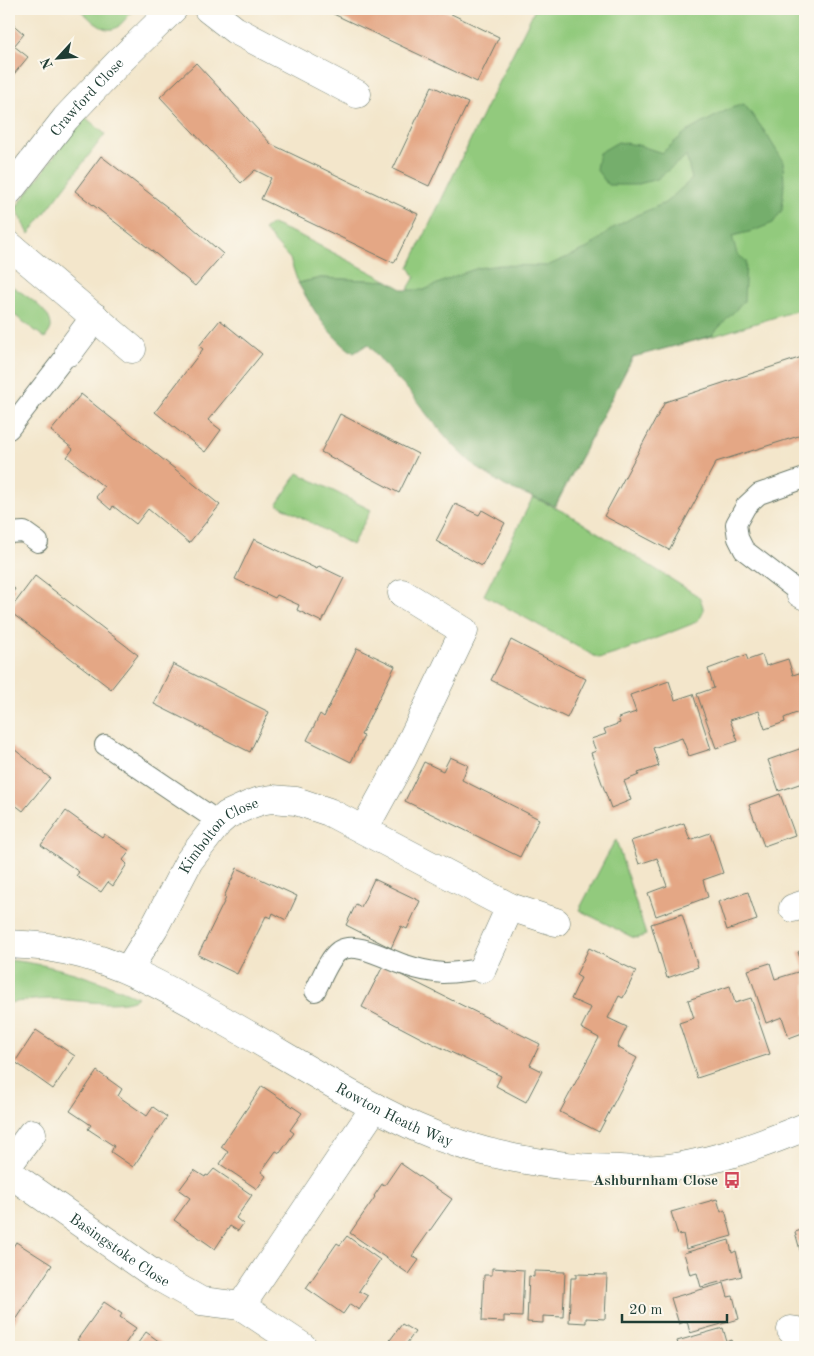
<svg xmlns="http://www.w3.org/2000/svg" width="814" height="1356" font-family="'Old Standard TT',serif">
  <rect width="100%" height="100%" fill="#fbf7ec"/>
  <filter id="ink" filterUnits="userSpaceOnUse"><feTurbulence type="fractalNoise" baseFrequency=".02" numOctaves="2"/><feDisplacementMap in="SourceGraphic" scale="10" xChannelSelector="R" yChannelSelector="G"/><feConvolveMatrix kernelMatrix="1 2 1 2 8 2 1 2 1" color-interpolation-filters="sRGB"/></filter>
  <filter id="wash" filterUnits="userSpaceOnUse"><feTurbulence type="fractalNoise" baseFrequency=".0096" numOctaves="4" result="noise"/><feDisplacementMap in="SourceGraphic" scale="20" xChannelSelector="R" yChannelSelector="G"/><feGaussianBlur stdDeviation="1.12" result="paint"/><feColorMatrix in="noise" values="0 0 0 0 0 0 0 0 0 0 0 0 0 0 0 0 0 1.4 0 .05"/><feComposite in="paint" operator="in"/></filter>
  <g filter="url(#wash)">
    <rect width="100%" height="100%" fill="#f3e6cb"/>
    <g fill="#92ca7d" stroke="#588458">
      <path d="M79,9H126L131,13C127,17 121,25 116,28C102,34 89,17 79,9Z"/>
      <path d="M535,9H791L805,19V308L717,335L633,357L556,505L482,456L410,358L409,287L415,277L409,267L489,101Z"/>
      <path d="M85,117L105,134L29,234L16,208L64,143Z"/>
      <path d="M272,224L301,236L388,281L321,278L298,283L290,259L264,230Z"/>
      <path d="M9,284C21,293 53,310 51,328C50,332 47,335 45,338L9,311Z"/>
      <path d="M298,473L371,510L352,545L277,504Z"/>
      <path d="M533,497L570,515L698,596C706,608 705,617 692,624L621,652L605,657L598,658L484,595Z"/>
      <path d="M616,840L646,935L638,938L632,937L579,910L613,844Z"/>
      <path d="M9,960C57,965 93,978 138,997C123,1009 72,999 52,999C38,999 23,1001 9,1003Z"/>
    </g>
    <path fill="#75ae6c" stroke="#4a7650" d="M744,104L765,132L783,161L784,184L782,210L773,223L753,231L732,236L737,254L746,261L744,301L711,336L633,357L555,506L505,486L476,467L454,446L428,416L410,392L392,374L368,344L354,353C327,335 314,310 298,283L321,278L388,281L404,290H424L455,276L478,268L500,265L547,266L588,248L613,228L637,215L665,203L692,179L686,156L657,179L635,185H608L596,169L599,153L618,142L638,145L662,153L686,132L731,108Z"/>
    <g id="blocks">
      <g fill="#e4a785">
        <path d="M323,9H441L499,37L477,82Z"/>
        <path d="M9,21L24,34L14,46L28,57L9,80Z"/>
        <path d="M196,63L271,144L418,214L394,263L261,199L271,178L255,170L241,183L160,97Z"/>
        <path d="M432,86L468,103L429,186L393,169Z"/>
        <path d="M101,156L184,220L223,254L195,286L156,254L75,191Z"/>
        <path d="M220,320L262,354L208,420L221,430L205,452L155,412L203,349L199,346Z"/>
        <path d="M805,356V434L716,462L669,550L604,516L665,402Z"/>
        <path d="M81,394L220,505L189,543L148,509L136,524L113,506L111,510L96,497L104,487L67,457L73,449L51,431Z"/>
        <path d="M340,414L418,454L399,493L321,452Z"/>
        <path d="M455,504L479,515L482,510L505,523L482,566L436,541Z"/>
        <path d="M254,539L317,569L319,566L344,578L322,622L297,610L299,605L277,595L275,598L235,579Z"/>
        <path d="M35,576L138,655L111,689L9,611Z"/>
        <path d="M9,584L15,589L9,598Z"/>
        <path d="M511,640L586,679L567,718L491,680Z"/>
        <path d="M357,648L395,666L361,735L364,736L351,762L307,740L320,714L324,717Z"/>
        <path d="M746,655L748,660L762,655L766,666L788,659L793,675L805,671V728L799,712L784,718L785,722L765,729L759,711L730,720L738,741L716,748L697,694L714,688L708,669Z"/>
        <path d="M173,664L269,712L250,752L154,704Z"/>
        <path d="M669,681L675,700L693,694L711,749L689,756L682,738L653,748L659,766L638,773L639,775L624,781L631,800L611,808L591,753L596,751L591,739L606,734L604,729L620,723L618,718L636,712L630,695Z"/>
        <path d="M9,745L50,778L23,811L9,800Z"/>
        <path d="M805,747V782L779,791L768,760Z"/>
        <path d="M450,757L468,765L462,780L539,819L520,857L405,801L424,762L443,771Z"/>
        <path d="M780,794L795,835L764,846L749,805Z"/>
        <path d="M66,811L102,837L104,834L130,851L123,860L127,864L113,886L108,882L101,892L76,876L79,872L41,845Z"/>
        <path d="M684,823L690,840L710,833L723,873L703,880L708,897L656,916L648,893L667,886L657,858L639,864L631,841Z"/>
        <path d="M237,868L297,896L286,920L273,913L271,918L266,916L237,974L198,955L226,898L224,897Z"/>
        <path d="M374,879L420,901L407,929L401,926L391,948L346,925L356,904L361,907Z"/>
        <path d="M748,892L757,920L727,930L718,902Z"/>
        <path d="M682,914L698,967L667,978L651,924Z"/>
        <path d="M589,948L636,971L623,998L619,996L608,1018L627,1027L617,1047L637,1058L599,1132L560,1112L599,1038L581,1028L591,1008L571,999L581,978L576,975Z"/>
        <path d="M805,949V1032L789,1038L782,1017L766,1023L748,970L770,963L775,979L804,970L798,952Z"/>
        <path d="M383,966L540,1044L530,1065L542,1071L526,1102L496,1086L501,1076L421,1038L362,1007Z"/>
        <path d="M730,986L735,1003L751,998L770,1054L697,1078L679,1023L694,1018L688,1000Z"/>
        <path d="M36,1030L75,1056L53,1089L15,1062Z"/>
        <path d="M97,1071L122,1089L118,1096L147,1116L153,1107L167,1117L133,1167L111,1152L114,1146L88,1129L91,1125L70,1111Z"/>
        <path d="M262,1086L302,1113L290,1130L294,1133L280,1153L276,1151L261,1172L266,1176L257,1189L220,1164L228,1152L221,1147Z"/>
        <path d="M400,1163L452,1199L412,1256L419,1260L409,1274L350,1233L375,1197L374,1196L382,1184L385,1185Z"/>
        <path d="M214,1169L252,1195L236,1218L243,1224L238,1231L230,1226L215,1249L174,1220L190,1198L179,1190L194,1170L205,1177L206,1175L208,1176Z"/>
        <path d="M717,1199L721,1212L725,1210L732,1236L686,1249L683,1234L678,1235L671,1212Z"/>
        <path d="M805,1229V1268L795,1232Z"/>
        <path d="M347,1236L380,1260L359,1291L368,1296L359,1310L350,1304L343,1314L306,1288L337,1243L340,1245Z"/>
        <path d="M729,1240L732,1253L736,1251L742,1276L701,1287L697,1273L690,1275L684,1253Z"/>
        <path d="M16,1242L52,1265L14,1323L9,1320V1253Z"/>
        <path d="M492,1268L524,1270L522,1317L504,1316V1322L482,1321L484,1275H492Z"/>
        <path d="M534,1271L565,1272L563,1317L543,1316V1323L527,1322L529,1276L534,1277Z"/>
        <path d="M576,1274L607,1275L605,1319L586,1318V1323L569,1322L571,1278H576Z"/>
        <path d="M724,1283L728,1297L733,1296L739,1319L690,1333L687,1321L679,1324L671,1298Z"/>
        <path d="M104,1302L122,1314L120,1317L136,1328L123,1347H85L86,1346L77,1340Z"/>
        <path d="M402,1324L415,1332L404,1347H385Z"/>
        <path d="M723,1328L727,1342L732,1340L734,1347H679L677,1341Z"/>
        <path d="M146,1332L167,1347H135Z"/>
      </g>
    </g>
  </g>
  <g filter="url(#ink)">
    <use href="#blocks" fill-opacity="0" stroke="#697869" stroke-width="1"/>
    <g fill="none" stroke-linecap="round" stroke-linejoin="round">
      <g stroke="#697869" stroke-width="22">
        <g id="service">
          <path d="M9,429L69,352"/>
          <path d="M9,533L24,532L38,542"/>
          <path d="M800,593L744,550L738,538L736,524L746,506L759,494L805,478"/>
          <path d="M105,745L219,822"/>
          <path d="M315,991C321,980 328,959 339,951C356,940 388,960 405,965C417,969 431,972 443,973C456,973 469,970 482,969"/>
        </g>
      </g>
      <g stroke="#697869" stroke-width="29">
        <g id="minor">
          <path d="M208,9L235,30L357,94"/>
          <path id="s1" d="M9,191L66,118L120,61L173,9"/>
          <path d="M9,245L132,349"/>
          <path d="M69,352L95,317"/>
          <path d="M800,593L805,596"/>
          <path d="M364,829L403,758L464,631L402,593"/>
          <path d="M793,908L805,904"/>
          <path id="s2" d="M9,944C19,945 29,945 39,946C47,946 56,949 64,950C123,962 175,993 228,1023C290,1058 350,1097 415,1127C477,1155 551,1168 619,1169C637,1170 656,1170 675,1167C720,1160 763,1144 805,1127"/>
          <path d="M482,969L510,907"/>
          <path id="s3" d="M128,970L154,928L189,861L219,822L227,815L249,805L260,801L272,799L296,801L329,812L510,907L556,922"/>
          <path d="M9,1164L32,1133"/>
          <path id="s4" d="M9,1173L155,1275L201,1301L241,1306"/>
          <path d="M791,1330L805,1332"/>
          <path d="M303,1347L241,1306L375,1107"/>
        </g>
      </g>
      <use href="#service" stroke="#fff" stroke-width="20"/>
      <use href="#minor" stroke="#fff" stroke-width="28"/>
    </g>
  </g>
  <defs>
    <g id="bus-bare" transform="scale(1.35)"><path d="M-5-6H5V4H4V6H2V4H-2V6H-4V4H-5ZM-3.5-4V0h7V-4ZM-3.5 1.2v1.5H-2V1.2ZM2 1.2v1.5H3.5V1.2Z" fill="#d1495b" stroke="#fbf7ec" stroke-width="2.5" paint-order="stroke"/></g>
  </defs>
  <g fill-rule="evenodd">
    <use href="#bus-bare" x="732" y="1180"/>
  </g>
  <g text-anchor="middle" stroke-width="4" stroke-linejoin="round" paint-order="stroke">
    <g font-size="15" fill="#1f3d34" stroke="#fbf7ec">
      <text dy="5" stroke="none"><textPath href="#s1" startOffset="122">Crawford Close</textPath></text>
      <text dy="5" stroke="none"><textPath href="#s3" startOffset="165">Kimbolton Close</textPath></text>
      <text dy="5" stroke="none"><textPath href="#s2" startOffset="426">Rowton Heath Way</textPath></text>
      <text dy="5" stroke="none"><textPath href="#s4" startOffset="135">Basingstoke Close</textPath></text>
    </g>
    <g font-size="15" font-weight="bold" fill="#1f3d34" stroke="#fbf7ec" text-anchor="end">
      <text x="718" y="1185">Ashburnham Close</text>
    </g>
  </g>
  <rect width="814" height="1356" fill="none" stroke="#fbf7ec" stroke-width="30"/>
  <g transform="translate(58 58) rotate(244)" stroke="#fbf7ec" stroke-width="4" paint-order="stroke">
  <path d="M0-4L9 19L0 12L-9 19Z" fill="#1f3d34"/>
  <text y="-8" font-size="14" font-weight="bold" text-anchor="middle" fill="#1f3d34">N</text>
  </g>
  <path d="M622 1314v8h105v-8" fill="none" stroke="#1f3d34" stroke-width="2.5"/>
  <text x="629" y="1314" font-size="15" fill="#1f3d34" stroke="#fbf7ec" stroke-width="4" paint-order="stroke">20 m</text>
</svg>
